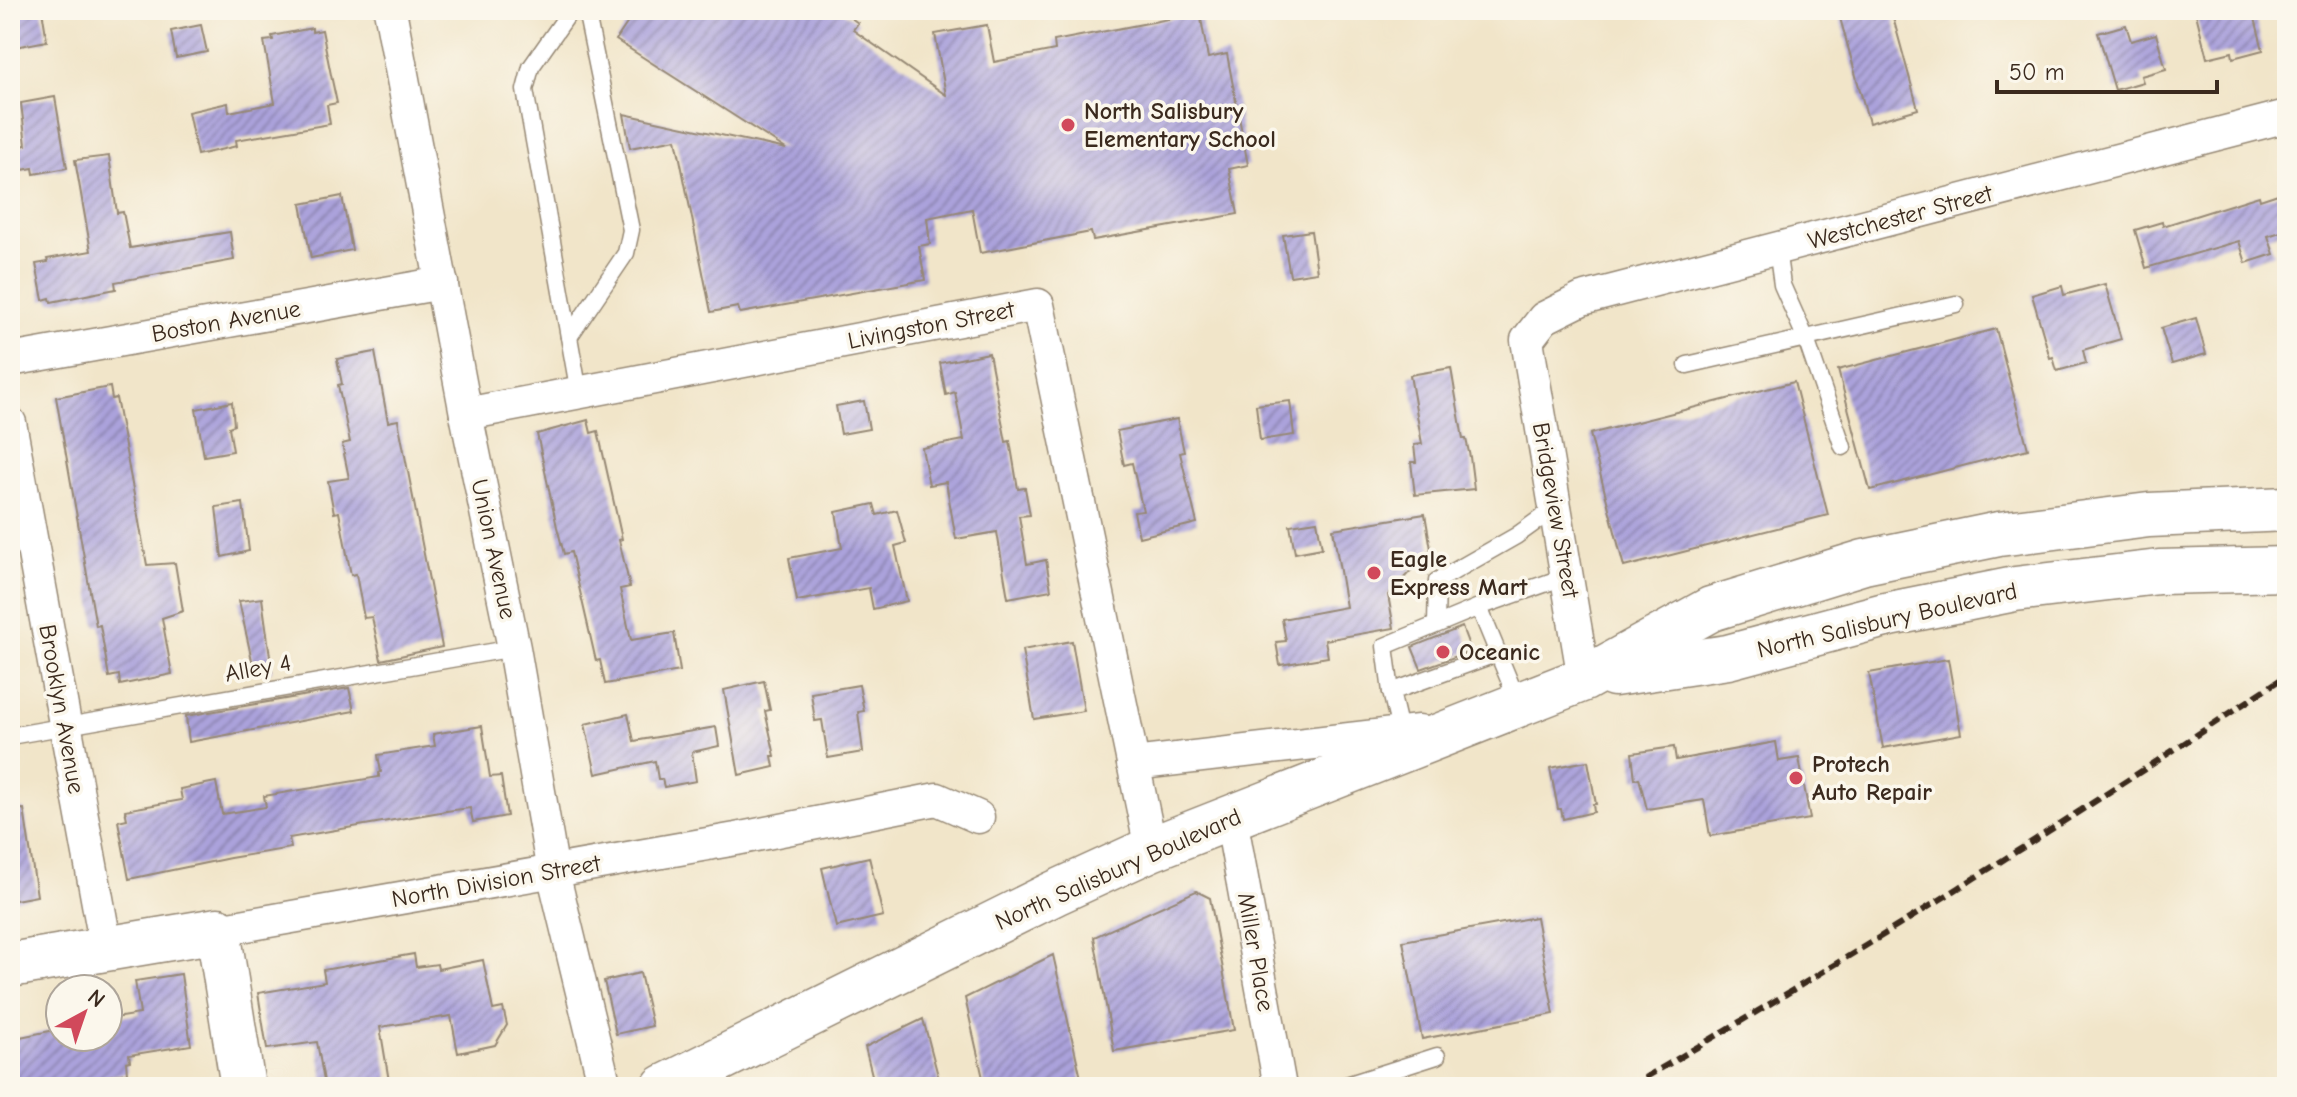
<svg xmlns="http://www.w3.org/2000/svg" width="2297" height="1097" font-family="'Comic Neue',sans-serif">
  <defs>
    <pattern id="building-hatch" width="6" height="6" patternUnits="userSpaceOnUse" patternTransform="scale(2)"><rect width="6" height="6" fill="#aba2db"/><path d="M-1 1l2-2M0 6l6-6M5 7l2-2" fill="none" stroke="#8c84b1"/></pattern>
  </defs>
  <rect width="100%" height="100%" fill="#fbf7ec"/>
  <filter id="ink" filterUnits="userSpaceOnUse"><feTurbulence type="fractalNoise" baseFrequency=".0125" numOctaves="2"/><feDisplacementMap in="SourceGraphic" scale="16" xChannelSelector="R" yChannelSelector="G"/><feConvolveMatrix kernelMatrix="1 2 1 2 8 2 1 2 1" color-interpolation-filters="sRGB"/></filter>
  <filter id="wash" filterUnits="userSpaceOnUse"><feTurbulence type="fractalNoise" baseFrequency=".006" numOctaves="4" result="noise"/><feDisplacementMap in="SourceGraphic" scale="32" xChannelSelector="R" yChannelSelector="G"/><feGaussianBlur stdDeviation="1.8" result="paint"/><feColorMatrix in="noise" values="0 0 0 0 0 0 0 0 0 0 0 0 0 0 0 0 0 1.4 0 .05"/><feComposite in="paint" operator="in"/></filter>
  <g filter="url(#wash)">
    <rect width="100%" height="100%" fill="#f1e5c9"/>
    <g id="blocks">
      <g fill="url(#building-hatch)">
        <path d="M10,10H42L47,41L10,48Z"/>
        <path d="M636,10H840L858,23L853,30L946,95L935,34L987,25L994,62L1055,50L1054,41L1200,13L1208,58L1227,54L1235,96L1248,165L1229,169L1238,214L1093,240L1091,232L980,253L972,209L927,218L930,244L919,246L925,280L740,313L738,307L711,312L676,139L630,148L624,114L786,149L616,40Z"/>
        <path d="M1870,10H1891L1918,109L1869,123L1840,18Z"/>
        <path d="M2195,10H2253L2263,50L2233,58L2232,52L2207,58Z"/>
        <path d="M201,25L207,52L176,58L171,31Z"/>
        <path d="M2126,25L2131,41L2156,34L2166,69L2141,76L2143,82L2115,90L2098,33Z"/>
        <path d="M312,28V32L322,30L332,80L337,103L327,105L330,124L236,140L237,146L197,155L188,112L228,103L229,112L275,103L264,41L273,40L272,36Z"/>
        <path d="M55,97L67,168L34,174L33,168L22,170L17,147L26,145L21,103Z"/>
        <path d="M109,156L117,213L123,212L130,248L230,232L234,260L115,282L116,289L51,302L50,298L43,300L36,264L48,262L47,259L91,251L75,160Z"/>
        <path d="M2287,191V230L2268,236L2274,254L2246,263L2239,241L2146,268L2135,230L2162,222L2163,226L2259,196L2260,200Z"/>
        <path d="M342,196L352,250L311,258L301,204Z"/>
        <path d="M1311,231L1317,272L1290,276L1283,235Z"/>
        <path d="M2105,284L2121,339L2083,350L2086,363L2057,371L2053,357L2050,358L2032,295L2062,286L2064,295Z"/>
        <path d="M2196,318L2206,354L2172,364L2161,328Z"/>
        <path d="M1996,329L2028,449L1870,490L1838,370Z"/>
        <path d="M375,352L388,422L398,420L442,647L381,660L372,617L364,618L356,574L351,575L339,512L334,513L328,481L349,478L342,444L350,442L338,385L342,384L337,359Z"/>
        <path d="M989,353L1006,442L1010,441L1018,489L1025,488L1030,515L1019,516L1027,564L1046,560L1051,590L1008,598L997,532L956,539L946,482L929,485L922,448L964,440L955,392L946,395L940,363Z"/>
        <path d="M1451,368L1463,439H1466L1470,457L1474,489L1415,495L1411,462H1416L1414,445L1422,444L1410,375Z"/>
        <path d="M1794,382L1828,515L1624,567L1590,434Z"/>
        <path d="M110,387L112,399L116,398L147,565L175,563L183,611L162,618L172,674L120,685L119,675L109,677L100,625L96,626L56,397Z"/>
        <path d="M864,401L869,429L841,434L836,406Z"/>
        <path d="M1290,401L1294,435L1260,440L1256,405Z"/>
        <path d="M232,402L234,425L229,427L233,451L204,456L196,409Z"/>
        <path d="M1177,419L1184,452L1180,453L1197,523L1139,537L1134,512L1143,511L1132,463L1124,465L1117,431Z"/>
        <path d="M588,420L591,433L598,431L622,539L619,540L630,587L620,589L631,640L674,633L680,671L605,684L600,660L596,661L571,552L564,554L557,527L537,434Z"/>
        <path d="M243,503L249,551L222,557L216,507Z"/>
        <path d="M874,504L877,515L897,510L906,543L895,546L907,601L873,609L869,588L797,601L789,558L842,548L836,512Z"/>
        <path d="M1425,514L1431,549L1388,595L1394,628L1325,640L1328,657L1280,665L1276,642L1286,641L1282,619L1346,607L1333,529Z"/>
        <path d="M1317,521L1322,548L1295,553L1290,525Z"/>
        <path d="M262,598L272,671L255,674L239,601Z"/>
        <path d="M1462,627L1471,651L1421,669L1412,647Z"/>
        <path d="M1072,641L1084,711L1034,719L1022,650Z"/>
        <path d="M1948,659L1961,734L1883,748L1869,673Z"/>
        <path d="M764,681L770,710L765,711L775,756H772L774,767L739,775L724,690Z"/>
        <path d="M859,685L864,711L858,712L863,752L828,758L822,720L815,721L811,693Z"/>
        <path d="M349,688L354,711L189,742L186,716Z"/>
        <path d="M628,714L634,741L716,727L719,746L692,752L696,781L664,787L662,779H658L655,761L596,774L585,724Z"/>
        <path d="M482,726L490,777L501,776L507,816L473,822L470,808L446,811L289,838L291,848L230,858L129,879L118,821L127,819L125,810L182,800L180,789L216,782L222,814L266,807L264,796L379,777V773L381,772L378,755L435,746L433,734Z"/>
        <path d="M1776,742L1779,761L1799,758L1810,819L1710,836L1704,800L1647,809L1639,778L1635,779L1632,753L1674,747L1676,760Z"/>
        <path d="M1588,761L1596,804H1593L1594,812L1563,819L1561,809H1558L1550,768Z"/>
        <path d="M24,809L37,896L10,901V810Z"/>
        <path d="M869,857L883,916L836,927L822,868Z"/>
        <path d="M1196,891L1210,898L1234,1030L1114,1051L1094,937Z"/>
        <path d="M1536,917L1554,1014L1422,1039L1403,941Z"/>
        <path d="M414,954L416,967L437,964L438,969L483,960L493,1010L503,1008L507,1025L495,1045L458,1053L451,1016L380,1027L390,1087H325L317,1042L267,1049L258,993L325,982L323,970Z"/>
        <path d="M1053,955L1083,1087H985L965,998Z"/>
        <path d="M640,973L652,1026L616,1034L604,981Z"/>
        <path d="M181,974L191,1045L129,1055L130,1061L126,1062L127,1073L81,1080L83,1087H10V1039L60,1029V1037H108V1019L140,1014L135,981Z"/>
        <path d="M923,1019L941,1087H875L865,1047Z"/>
      </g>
    </g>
  </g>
  <g filter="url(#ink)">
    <use href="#blocks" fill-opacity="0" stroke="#968874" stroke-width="2"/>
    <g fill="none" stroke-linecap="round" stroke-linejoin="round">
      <g stroke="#968874" stroke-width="19">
        <g id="lane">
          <path d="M571,10L531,67L525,90L579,393"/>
          <path d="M1777,249L1782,285L1806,339L1843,447"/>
          <path d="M569,337L626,253L631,230L586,10"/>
          <path d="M1687,365L1956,304"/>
          <path d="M1479,607L1567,576"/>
          <path d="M1436,624L1437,581L1516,536L1555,508"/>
          <path d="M1391,692L1498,653"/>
          <path d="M1401,734L1391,692L1385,646L1479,607L1518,702"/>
          <path d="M10,736L514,648"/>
          <path d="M1340,1087L1437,1056"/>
        </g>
      </g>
      <g stroke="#968874" stroke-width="35">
        <g id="street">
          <path d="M390,10L466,414L514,648L553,872L605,1087"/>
          <path d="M10,360L442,283"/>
          <path d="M466,414L1038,305L1151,849"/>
          <path d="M10,423L106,947"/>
          <path d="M1584,679L1527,340L1544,318L1582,299L2287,116"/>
          <path d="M1133,764L1419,731"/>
          <path d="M1231,818L1280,1087"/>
          <path d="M218,930L736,839L937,799L978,817"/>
        </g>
      </g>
      <g stroke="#968874" stroke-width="47">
        <path id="secondary" d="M10,965L218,930L243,1087"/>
      </g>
      <g stroke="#968874" stroke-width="47">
        <g id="primary">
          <path d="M1614,674L1728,657L1885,615L2015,589L2159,572L2287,569"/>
          <path d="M664,1087L1055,893L1151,849L1584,679L1711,609L1864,562L1999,534L2149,515L2287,509"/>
        </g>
      </g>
      <use href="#lane" stroke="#fff" stroke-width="16"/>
      <use href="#street" stroke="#fff" stroke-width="32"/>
      <use href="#secondary" stroke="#fff" stroke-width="44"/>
      <use href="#primary" stroke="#fff" stroke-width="44"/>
      <path stroke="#3b2a1e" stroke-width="6" stroke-dasharray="12 6" stroke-linecap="butt" d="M1629,1087C1853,957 2072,819 2287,675"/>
    </g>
  </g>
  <g fill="#d1495b" stroke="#fbf7ec" stroke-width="3">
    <circle cx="1068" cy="125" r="8"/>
    <circle cx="1374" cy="573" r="8"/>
    <circle cx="1443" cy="652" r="8"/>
    <circle cx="1796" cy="778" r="8"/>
  </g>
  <g text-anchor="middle" stroke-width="7" stroke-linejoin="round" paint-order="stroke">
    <g font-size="24" font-weight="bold" fill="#3b2a1e" stroke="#fbf7ec" text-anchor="start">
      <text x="1084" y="119">North Salisbury<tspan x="1084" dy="28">Elementary School</tspan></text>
      <text x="1390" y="567">Eagle<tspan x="1390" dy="28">Express Mart</tspan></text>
      <text x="1459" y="660">Oceanic</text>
      <text x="1812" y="772">Protech<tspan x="1812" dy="28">Auto Repair</tspan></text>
    </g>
    <g font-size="24" fill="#3b2a1e" stroke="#fbf7ec">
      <text transform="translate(1900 217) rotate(-15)" y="8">Westchester Street</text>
      <text transform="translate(226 321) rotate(-10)" y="8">Boston Avenue</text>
      <text transform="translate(931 325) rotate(-11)" y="8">Livingston Street</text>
      <text transform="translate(1556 510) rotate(80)" y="8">Bridgeview Street</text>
      <text transform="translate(494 549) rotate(78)" y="8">Union Avenue</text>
      <text transform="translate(1887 620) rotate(-13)" y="8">North Salisbury Boulevard</text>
      <text transform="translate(258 668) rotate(-10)" y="8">Alley 4</text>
      <text transform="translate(62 709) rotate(80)" y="8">Brooklyn Avenue</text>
      <text transform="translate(1118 869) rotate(-24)" y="8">North Salisbury Boulevard</text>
      <text transform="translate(496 881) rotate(-10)" y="8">North Division Street</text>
      <text transform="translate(1256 952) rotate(80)" y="8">Miller Place</text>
    </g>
  </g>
  <rect width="2297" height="1097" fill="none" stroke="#fbf7ec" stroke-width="40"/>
  <g transform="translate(84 1013) rotate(40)"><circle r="38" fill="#fbf7ec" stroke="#aea59a" stroke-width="2"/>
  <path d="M0-6L14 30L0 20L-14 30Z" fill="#d1495b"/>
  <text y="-12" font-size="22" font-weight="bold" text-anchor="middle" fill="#3b2a1e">N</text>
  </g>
  <path d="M1997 80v12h220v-12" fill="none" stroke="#3b2a1e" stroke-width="4"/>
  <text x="2009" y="80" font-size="24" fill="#3b2a1e" stroke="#fbf7ec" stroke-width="6" paint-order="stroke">50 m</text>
</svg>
